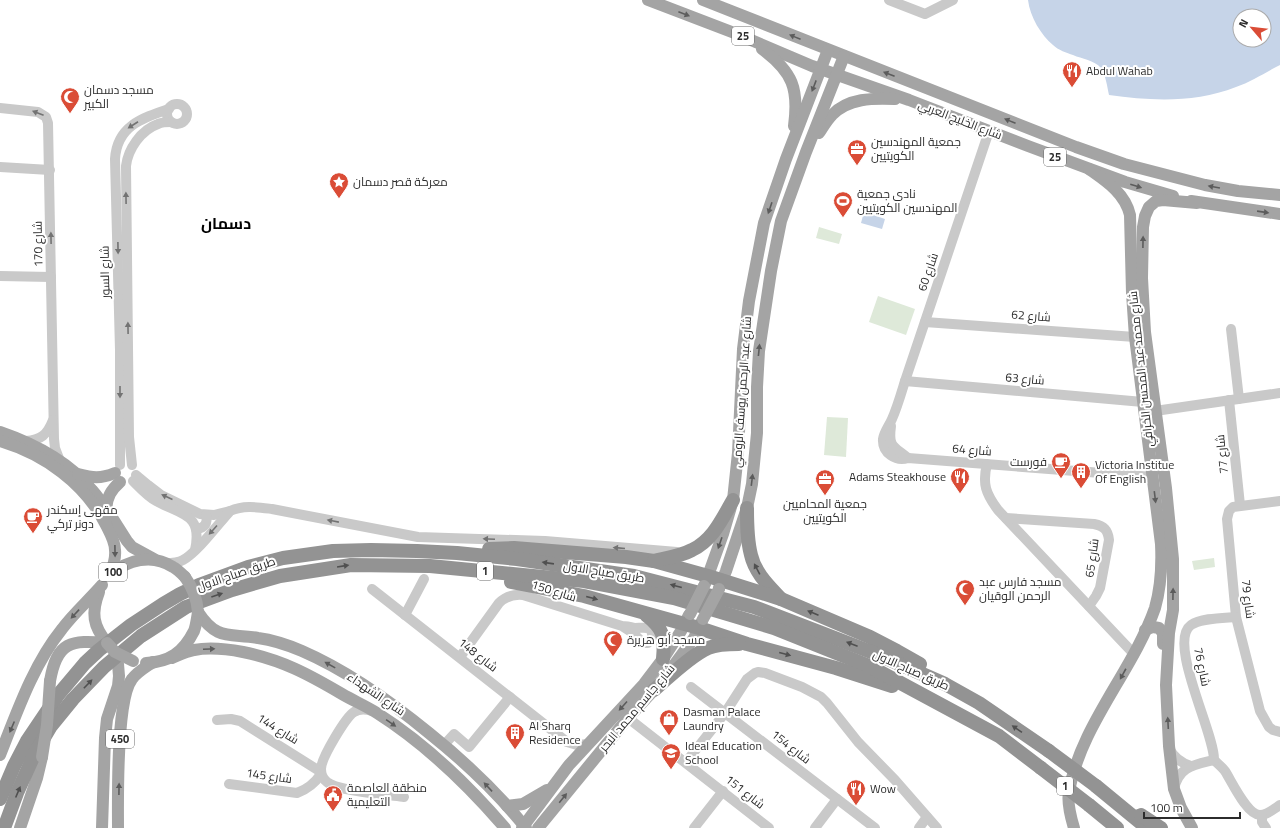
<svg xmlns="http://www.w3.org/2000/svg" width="1280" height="828" font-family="'Titillium Web',Cairo,sans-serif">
  <rect width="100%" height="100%" fill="#fff"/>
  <g fill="#dee9d9">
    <path d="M819,227L842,234L839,244L816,238Z"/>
    <path d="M878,296L915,309L906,335L869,322Z"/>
    <path d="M827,417L848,418L846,457L824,455Z"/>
    <path d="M1214,558L1215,567L1194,570L1192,561Z"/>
  </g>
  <g fill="#c6d4e8" fill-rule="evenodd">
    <path d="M1028,0H1280V65C1266,72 1251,82 1236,87C1195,103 1152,101 1109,95C1107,86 1106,76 1101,68C1094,60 1082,59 1073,55C1067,53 1058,50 1053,45C1041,35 1030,17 1028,0ZM1240,16H1264V40H1240Z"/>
    <path d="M864,212L885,219L882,229L861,223Z"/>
  </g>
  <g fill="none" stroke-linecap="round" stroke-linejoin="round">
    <g stroke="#c9c9c9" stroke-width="10">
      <path d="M889,0L925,14L953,0"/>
      <circle cx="177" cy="114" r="10"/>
      <path d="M0,108L38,112L46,117L48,123L54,439L55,448L60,461"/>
      <path d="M989,131L905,381C901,394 897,408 892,419C889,426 884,432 883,439C882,453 896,462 908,458L1153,477"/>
      <path d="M0,167L50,170"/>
      <path d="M0,276L51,277"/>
      <path d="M925,322L1135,337"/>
      <path d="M1231,329L1239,399"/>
      <path d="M905,381L1143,402"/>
      <path d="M1229,400L1240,505"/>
      <path d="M1148,412L1280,393"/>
      <path d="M891,426C888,448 894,446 908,458"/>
      <path d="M26,441C41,440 47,435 53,420"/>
      <path d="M987,464C982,484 986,494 998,510L1134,654"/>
      <path d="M120,465V350L115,159C117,126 142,118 169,109"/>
      <path d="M132,465L129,437L126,166C128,149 141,130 158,124C162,122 166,122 171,122"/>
      <path d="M136,475L148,485L161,495L200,514L214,515L230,511"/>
      <path d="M133,481C140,488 147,496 156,501C181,515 203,513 195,550"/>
      <path d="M1280,501L1233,507L1229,511L1227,519L1236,617L1260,711L1269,727L1273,730L1280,732"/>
      <path d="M1006,518L1094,524C1104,526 1108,530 1109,540L1100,588L1096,596L1089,606"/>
      <path d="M196,529C205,528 208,523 206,515"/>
      <path d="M165,563C171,563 178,563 183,560C197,553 219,523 230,511C244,505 256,507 272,509L418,537L545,541L677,552"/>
      <path d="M372,589L567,742L577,745L588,744"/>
      <path d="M405,615L424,579"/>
      <path d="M1236,617C1223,618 1201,618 1191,625C1167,642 1215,734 1214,760C1218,764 1222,767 1225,771C1232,782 1247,815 1260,815C1267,815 1274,809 1280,805"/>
      <path d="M460,657L499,603C506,596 513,594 523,595L622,626C626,626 631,627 635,628C644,628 653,625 652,638L648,643H643L633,633L622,626"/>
      <path d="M691,687L875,828"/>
      <path d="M372,711C366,709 360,708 354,712C346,717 321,758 321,769C321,774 323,779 327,782C337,791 388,795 404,797"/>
      <path d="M628,718L769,828"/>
      <path d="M217,720L231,719L240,721L321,772"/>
      <path d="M444,745L454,734L469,747L510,697"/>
      <path d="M1169,748C1174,758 1181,763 1191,766"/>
      <path d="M686,762L725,713L747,679L755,673L758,672L765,673L802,687L821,697L827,703L858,742L895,780L937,828"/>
      <path d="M229,784L297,793C308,789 315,783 321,774"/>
      <path d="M1174,789C1179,766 1194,765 1214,760"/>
      <path d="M1262,815V822L1266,828"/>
      <path d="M694,828L723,791"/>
      <path d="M815,828L837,799"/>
      <path d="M919,828L927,817"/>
    </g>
    <g stroke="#a4a4a4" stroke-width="12">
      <path d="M648,0L737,34L812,66L909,100L1028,146L1125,182L1173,196"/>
      <path d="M703,0L1076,147L1124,164L1205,185L1238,191L1280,195"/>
      <path d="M762,49C793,72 799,89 794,126"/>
      <path d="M819,133C823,127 827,120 832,115C848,98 873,98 895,99"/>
      <path d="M1191,201L1280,214"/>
      <path d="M0,432C35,444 68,461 92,490C105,505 116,524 127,541L132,547L154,559"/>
      <path d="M0,441C44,454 85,483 106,525C110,533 115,541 115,550C116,559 113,567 110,574"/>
      <path d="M78,474C93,478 100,479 115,473"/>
      <path d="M106,509C107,497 111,490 120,482"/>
      <path d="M110,575C127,560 152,553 173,567C177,569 181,573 185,577"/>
      <path d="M705,584L723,534L733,500L738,453L743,349L749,301L764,223L786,159L828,50"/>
      <path d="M719,588L726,571L747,508L752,484L757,433V387L759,351L771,271L781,221L806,152L844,56"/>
      <path d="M99,592C91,613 93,626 107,643"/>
      <path d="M198,612C217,641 229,633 258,638C273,640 288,645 302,651C348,671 390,701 429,733C464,761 497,792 526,828"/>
      <path d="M1145,630L1153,627L1159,628L1163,633V644"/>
      <path d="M172,658C179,655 187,651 194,650C210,647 227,649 243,652C282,660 308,674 342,694C354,701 366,706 377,713C424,743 469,786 505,828"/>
      <path d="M146,663C169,662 183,653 194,631C196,626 197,618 198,612"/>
      <path d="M50,681C57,641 71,640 107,643"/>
      <path d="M0,755C17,712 33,665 62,629C74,613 89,600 102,585"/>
      <path d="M507,806L523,804L547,790"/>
      <path d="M20,828L37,778L42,757"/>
      <path d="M102,828L105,738L107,719L118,686L119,676L118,664"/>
      <path d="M118,828C118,798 116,700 132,679C137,672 146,667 153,662"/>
      <path d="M522,828L569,765L644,684L663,659L681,631L689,615"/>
      <path d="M538,828L628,718L654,690L671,669L694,638L702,621"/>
      <path d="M1074,828C1071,818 1067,802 1069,792C1080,726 1133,671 1155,608C1161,587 1162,565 1161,544L1135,337L1132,293L1130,215C1125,193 1106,181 1089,169"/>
      <path d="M1192,828L1181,808L1174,789L1169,746L1166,685L1169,633L1173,610V559L1166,488L1145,332L1142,278L1143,227L1145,216L1149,207L1156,201L1163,200L1197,203"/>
    </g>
    <g stroke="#939393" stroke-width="14">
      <path d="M747,508C747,524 747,540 751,555C755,573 769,586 781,599"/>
      <path d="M489,549L514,548L626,557L654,561L708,576L781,599L870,637L897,651L920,664"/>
      <path d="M654,561C667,558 681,556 692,550C713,540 722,519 733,500"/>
      <path d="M511,582L584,596L699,628L747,644L836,668L892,686"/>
      <path d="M646,615C664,629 665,637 663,659"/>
      <path d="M654,690C669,677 690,656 708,648C718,644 729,644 739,644"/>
      <path d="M1096,786L1147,828"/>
      <path d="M0,799L14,766L27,741L58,695L85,663L99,650L131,625L163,604L180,594L199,585L248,567L283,558L333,551L371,550L417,551L457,553L517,559L634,576L754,607L879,655L945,684L979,703L1049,751"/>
      <path d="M1089,805L1117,828"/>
      <path d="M1141,815L1161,828"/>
      <path d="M4,828L17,793L35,753L51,726L73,699L104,667L141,636L186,607L232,590L280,576L351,565L430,566L584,581L674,598L774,628L869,666L999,736L1041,768"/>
    </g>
    <g stroke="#a4a4a4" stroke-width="12">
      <path d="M185,577C193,588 197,598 198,612"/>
      <path d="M690,614L704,586"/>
      <path d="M703,619L719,589"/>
      <path d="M107,643L115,652L133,661"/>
      <path d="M42,757L47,725L50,681"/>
    </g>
    <g stroke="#939393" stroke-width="14">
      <path d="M1049,751L1096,786"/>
      <path d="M1041,768L1089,805"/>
    </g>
  </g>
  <defs><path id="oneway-solid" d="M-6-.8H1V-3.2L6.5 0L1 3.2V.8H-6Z"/></defs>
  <g fill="#5c5c5c">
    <use href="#oneway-solid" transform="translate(684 14) rotate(21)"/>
    <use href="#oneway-solid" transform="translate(795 37) rotate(-158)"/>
    <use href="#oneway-solid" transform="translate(889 74) rotate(-159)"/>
    <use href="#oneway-solid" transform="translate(814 86) rotate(111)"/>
    <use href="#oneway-solid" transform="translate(1010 121) rotate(-158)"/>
    <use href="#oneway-solid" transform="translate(1136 186) rotate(17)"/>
    <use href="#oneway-solid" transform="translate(1214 187) rotate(-170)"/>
    <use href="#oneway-solid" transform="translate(770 208) rotate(109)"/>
    <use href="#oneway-solid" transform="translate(1263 212) rotate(8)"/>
    <use href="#oneway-solid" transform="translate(1143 242) rotate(-89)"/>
    <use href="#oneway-solid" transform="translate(759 350) rotate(-84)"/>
    <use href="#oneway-solid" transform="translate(752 480) rotate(-83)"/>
    <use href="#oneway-solid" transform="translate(1155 497) rotate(83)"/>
    <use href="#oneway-solid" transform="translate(720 543) rotate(109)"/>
    <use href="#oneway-solid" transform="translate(115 551) rotate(89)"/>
    <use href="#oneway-solid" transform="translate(1173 594) rotate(-89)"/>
    <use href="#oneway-solid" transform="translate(75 614) rotate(133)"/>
    <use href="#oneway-solid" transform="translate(209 649) rotate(-2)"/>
    <use href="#oneway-solid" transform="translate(330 665) rotate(-151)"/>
    <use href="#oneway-solid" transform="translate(1123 674) rotate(119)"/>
    <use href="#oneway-solid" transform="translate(623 706) rotate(132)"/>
    <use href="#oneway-solid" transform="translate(391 723) rotate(35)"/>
    <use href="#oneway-solid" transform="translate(1168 723) rotate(-93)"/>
    <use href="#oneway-solid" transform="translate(12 727) rotate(113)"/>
    <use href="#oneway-solid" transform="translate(488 787) rotate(-133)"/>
    <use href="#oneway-solid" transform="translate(119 789) rotate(-89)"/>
    <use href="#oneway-solid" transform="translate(563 798) rotate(-51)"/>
  </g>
  <g fill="#737373">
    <use href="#oneway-solid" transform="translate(38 113) rotate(-159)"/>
    <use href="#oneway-solid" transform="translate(133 125) rotate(147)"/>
    <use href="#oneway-solid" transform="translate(126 198) rotate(-91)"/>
    <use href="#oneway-solid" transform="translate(51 238) rotate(-91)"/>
    <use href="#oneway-solid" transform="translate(118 248) rotate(89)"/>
    <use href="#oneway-solid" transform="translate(128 328) rotate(-91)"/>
    <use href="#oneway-solid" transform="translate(120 392) rotate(90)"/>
    <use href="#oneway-solid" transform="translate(167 497) rotate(-156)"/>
    <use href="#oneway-solid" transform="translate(333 521) rotate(-169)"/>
    <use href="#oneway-solid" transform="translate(213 530) rotate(132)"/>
    <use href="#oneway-solid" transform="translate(489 539) rotate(-178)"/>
    <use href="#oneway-solid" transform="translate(619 548) rotate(-175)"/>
  </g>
  <g fill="#505050">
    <use href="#oneway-solid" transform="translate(548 563) rotate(-172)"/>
    <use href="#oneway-solid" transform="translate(343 566) rotate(-9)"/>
    <use href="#oneway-solid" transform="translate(757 569) rotate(-118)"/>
    <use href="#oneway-solid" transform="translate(676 586) rotate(-165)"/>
    <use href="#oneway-solid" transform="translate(217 595) rotate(-19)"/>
    <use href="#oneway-solid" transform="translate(592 598) rotate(15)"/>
    <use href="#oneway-solid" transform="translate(813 613) rotate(-157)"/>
    <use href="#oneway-solid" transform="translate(852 644) rotate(-159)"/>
    <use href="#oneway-solid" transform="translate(785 654) rotate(15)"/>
    <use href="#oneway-solid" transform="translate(88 684) rotate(-46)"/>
    <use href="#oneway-solid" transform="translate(1017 729) rotate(-146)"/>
    <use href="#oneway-solid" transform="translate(18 792) rotate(-67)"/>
  </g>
  <defs>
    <g id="restaurant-pin" transform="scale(1)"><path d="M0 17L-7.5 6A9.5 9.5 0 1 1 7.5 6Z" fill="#da4c36" stroke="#fff"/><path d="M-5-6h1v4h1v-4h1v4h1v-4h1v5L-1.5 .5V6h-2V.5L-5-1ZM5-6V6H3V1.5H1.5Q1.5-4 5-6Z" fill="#fff"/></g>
    <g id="mosque-pin" transform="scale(1)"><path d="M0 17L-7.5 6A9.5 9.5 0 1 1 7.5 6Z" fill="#da4c36" stroke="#fff"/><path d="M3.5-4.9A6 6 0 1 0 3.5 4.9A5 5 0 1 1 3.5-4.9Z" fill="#fff"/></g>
    <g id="office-pin" transform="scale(1)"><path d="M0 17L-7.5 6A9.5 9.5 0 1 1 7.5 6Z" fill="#da4c36" stroke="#fff"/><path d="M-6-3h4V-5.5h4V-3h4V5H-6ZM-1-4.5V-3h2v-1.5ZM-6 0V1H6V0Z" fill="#fff"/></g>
    <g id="sight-pin" transform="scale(1)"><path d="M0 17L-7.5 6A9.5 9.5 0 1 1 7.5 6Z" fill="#da4c36" stroke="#fff"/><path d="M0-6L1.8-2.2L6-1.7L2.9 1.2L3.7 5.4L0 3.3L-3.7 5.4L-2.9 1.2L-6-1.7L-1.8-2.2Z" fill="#fff"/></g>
    <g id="stadium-pin" transform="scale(1)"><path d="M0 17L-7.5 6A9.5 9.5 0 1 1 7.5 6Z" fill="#da4c36" stroke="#fff"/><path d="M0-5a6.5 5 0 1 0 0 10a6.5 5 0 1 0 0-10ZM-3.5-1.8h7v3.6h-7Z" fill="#fff"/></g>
    <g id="cafe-pin" transform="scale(1)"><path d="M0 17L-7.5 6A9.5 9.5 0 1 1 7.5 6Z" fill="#da4c36" stroke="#fff"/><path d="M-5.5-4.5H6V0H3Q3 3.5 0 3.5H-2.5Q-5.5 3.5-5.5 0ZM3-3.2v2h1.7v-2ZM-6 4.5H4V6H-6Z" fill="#fff"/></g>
    <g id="building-pin" transform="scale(1)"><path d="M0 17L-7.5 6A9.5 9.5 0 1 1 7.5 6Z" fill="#da4c36" stroke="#fff"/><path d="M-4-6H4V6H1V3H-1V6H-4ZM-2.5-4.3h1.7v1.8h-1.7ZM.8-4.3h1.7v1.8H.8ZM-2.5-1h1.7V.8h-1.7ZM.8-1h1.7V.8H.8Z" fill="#fff"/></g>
    <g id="shop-pin" transform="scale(1)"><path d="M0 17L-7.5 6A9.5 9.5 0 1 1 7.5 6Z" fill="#da4c36" stroke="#fff"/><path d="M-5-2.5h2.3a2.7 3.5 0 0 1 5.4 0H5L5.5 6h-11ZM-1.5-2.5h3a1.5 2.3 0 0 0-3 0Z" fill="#fff"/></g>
    <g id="school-pin" transform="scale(1)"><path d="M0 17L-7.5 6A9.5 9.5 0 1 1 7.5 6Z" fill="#da4c36" stroke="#fff"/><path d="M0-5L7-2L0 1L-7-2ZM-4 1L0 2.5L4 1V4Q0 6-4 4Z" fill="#fff"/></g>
    <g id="civic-pin" transform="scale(1)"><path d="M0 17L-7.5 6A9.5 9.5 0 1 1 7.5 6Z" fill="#da4c36" stroke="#fff"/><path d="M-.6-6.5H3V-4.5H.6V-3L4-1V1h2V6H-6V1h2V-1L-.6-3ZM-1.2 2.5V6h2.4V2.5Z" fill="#fff"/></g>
  </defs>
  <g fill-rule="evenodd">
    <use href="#restaurant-pin" x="1072" y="71"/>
    <use href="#mosque-pin" x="70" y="97"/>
    <use href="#office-pin" x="857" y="149"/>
    <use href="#sight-pin" x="339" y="182"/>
    <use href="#stadium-pin" x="843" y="201"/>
    <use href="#cafe-pin" x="1061" y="462"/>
    <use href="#building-pin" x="1081" y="472"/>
    <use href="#restaurant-pin" x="960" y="477"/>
    <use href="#office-pin" x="825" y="479"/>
    <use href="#cafe-pin" x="33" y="517"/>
    <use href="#mosque-pin" x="965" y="589"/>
    <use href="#mosque-pin" x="613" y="640"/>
    <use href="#shop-pin" x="669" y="719"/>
    <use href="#building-pin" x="515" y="733"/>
    <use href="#school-pin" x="671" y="753"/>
    <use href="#restaurant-pin" x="856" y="789"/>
    <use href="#civic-pin" x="333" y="795"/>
  </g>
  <g text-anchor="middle" stroke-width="4" stroke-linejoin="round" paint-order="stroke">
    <g fill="#fff" stroke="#6b6b6b" stroke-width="1">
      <rect x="732" y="27" width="22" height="18" rx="3"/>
      <rect x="1044" y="148" width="22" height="18" rx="3"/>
      <rect x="477" y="562" width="16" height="18" rx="3"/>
      <rect x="99" y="563" width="28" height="18" rx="3"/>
      <rect x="106" y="730" width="28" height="18" rx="3"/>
      <rect x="1057" y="777" width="16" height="18" rx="3"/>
    </g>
    <g font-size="11" font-weight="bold" fill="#2c2c2c">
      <text x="743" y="40">25</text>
      <text x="1055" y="161">25</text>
      <text x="485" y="575">1</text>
      <text x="113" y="576">100</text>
      <text x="120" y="743">450</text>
      <text x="1065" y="790">1</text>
    </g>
    <g font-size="12" fill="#2c2c2c" stroke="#fff" text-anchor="start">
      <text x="1086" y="75">Abdul Wahab</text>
      <text x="84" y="94">مسجد دسمان<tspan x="84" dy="14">الكبير</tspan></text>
      <text x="871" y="146">جمعية المهندسين<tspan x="871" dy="14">الكويتيين</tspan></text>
      <text x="353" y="186">معركة قصر دسمان</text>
      <text x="857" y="198">نادي جمعية<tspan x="857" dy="14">المهندسين الكويتيين</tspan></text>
      <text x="1047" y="466" text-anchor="end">فورست</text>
      <text x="1095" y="469">Victoria Institue<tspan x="1095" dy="14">Of English</tspan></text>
      <text x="946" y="481" text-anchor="end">Adams Steakhouse</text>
      <text x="825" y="508" text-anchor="middle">جمعية المحاميين<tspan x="825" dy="14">الكويتيين</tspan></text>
      <text x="47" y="514">مقهى إسكندر<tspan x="47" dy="14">دونر تركي</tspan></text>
      <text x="979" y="586">مسجد فارس عبد<tspan x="979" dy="14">الرحمن الوقيان</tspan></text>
      <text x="627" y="644">مسجد أبو هريرة</text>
      <text x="683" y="716">Dasman Palace<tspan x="683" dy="14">Laundry</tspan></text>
      <text x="529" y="730">Al Sharq<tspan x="529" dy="14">Residence</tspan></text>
      <text x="685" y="750">Ideal Education<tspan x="685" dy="14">School</tspan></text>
      <text x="347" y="792">منطقة العاصمة<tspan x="347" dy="14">التعليمية</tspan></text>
      <text x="870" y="793">Wow</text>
    </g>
    <g font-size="12" fill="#2c2c2c" stroke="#fff">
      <text transform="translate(960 120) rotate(21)" y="4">شارع الخليج العربي</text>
      <text transform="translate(38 244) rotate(-91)" y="4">شارع 170</text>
      <text transform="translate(105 272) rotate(-91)" y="4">شارع السور</text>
      <text transform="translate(928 272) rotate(-71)" y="4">شارع 60</text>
      <text transform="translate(1031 316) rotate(4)" y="4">شارع 62</text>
      <text transform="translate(1141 369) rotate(-96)" y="4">شارع محمد عبد المحسن الخرافي</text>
      <text transform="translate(1025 379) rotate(5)" y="4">شارع 63</text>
      <text transform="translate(742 392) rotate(-86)" y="4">شارع عبد الرحمن يوسف الرومي</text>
      <text transform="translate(972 450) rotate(4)" y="4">شارع 64</text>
      <text transform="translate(1222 454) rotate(-96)" y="4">شارع 77</text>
      <text transform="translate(1092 558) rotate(-82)" y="4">شارع 65</text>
      <text transform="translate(604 572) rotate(9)" y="4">طريق صباح الاول</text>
      <text transform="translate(236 574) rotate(-19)" y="4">طريق صباح الاول</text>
      <text transform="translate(554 591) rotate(17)" y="4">شارع 150</text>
      <text transform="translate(1248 599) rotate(83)" y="4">شارع 79</text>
      <text transform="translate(478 655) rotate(38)" y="4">شارع 148</text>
      <text transform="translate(1202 667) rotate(78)" y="4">شارع 76</text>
      <text transform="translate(911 670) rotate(24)" y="4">طريق صباح الاول</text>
      <text transform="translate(376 694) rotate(34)" y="4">شارع الشهداء</text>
      <text transform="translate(637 708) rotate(-50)" y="4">شارع جاسم محمد البحر</text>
      <text transform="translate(278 729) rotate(32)" y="4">شارع 144</text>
      <text transform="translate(791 747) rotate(38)" y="4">شارع 154</text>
      <text transform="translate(269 776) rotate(8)" y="4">شارع 145</text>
      <text transform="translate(745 792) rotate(38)" y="4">شارع 151</text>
    </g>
    <g font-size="16" font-weight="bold" fill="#000" stroke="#fff">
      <text x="226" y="229">دسمان</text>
    </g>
  </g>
  <g transform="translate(1252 28) rotate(298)"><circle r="19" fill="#ffffff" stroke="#ababab"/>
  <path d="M0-3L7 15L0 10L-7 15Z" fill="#da4c36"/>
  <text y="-6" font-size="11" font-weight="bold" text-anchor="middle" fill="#2c2c2c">N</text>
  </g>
  <path d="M1144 812v6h96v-6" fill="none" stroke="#2c2c2c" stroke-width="2"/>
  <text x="1150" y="812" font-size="12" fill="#2c2c2c" stroke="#ffffff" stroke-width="3" paint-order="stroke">100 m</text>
</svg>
